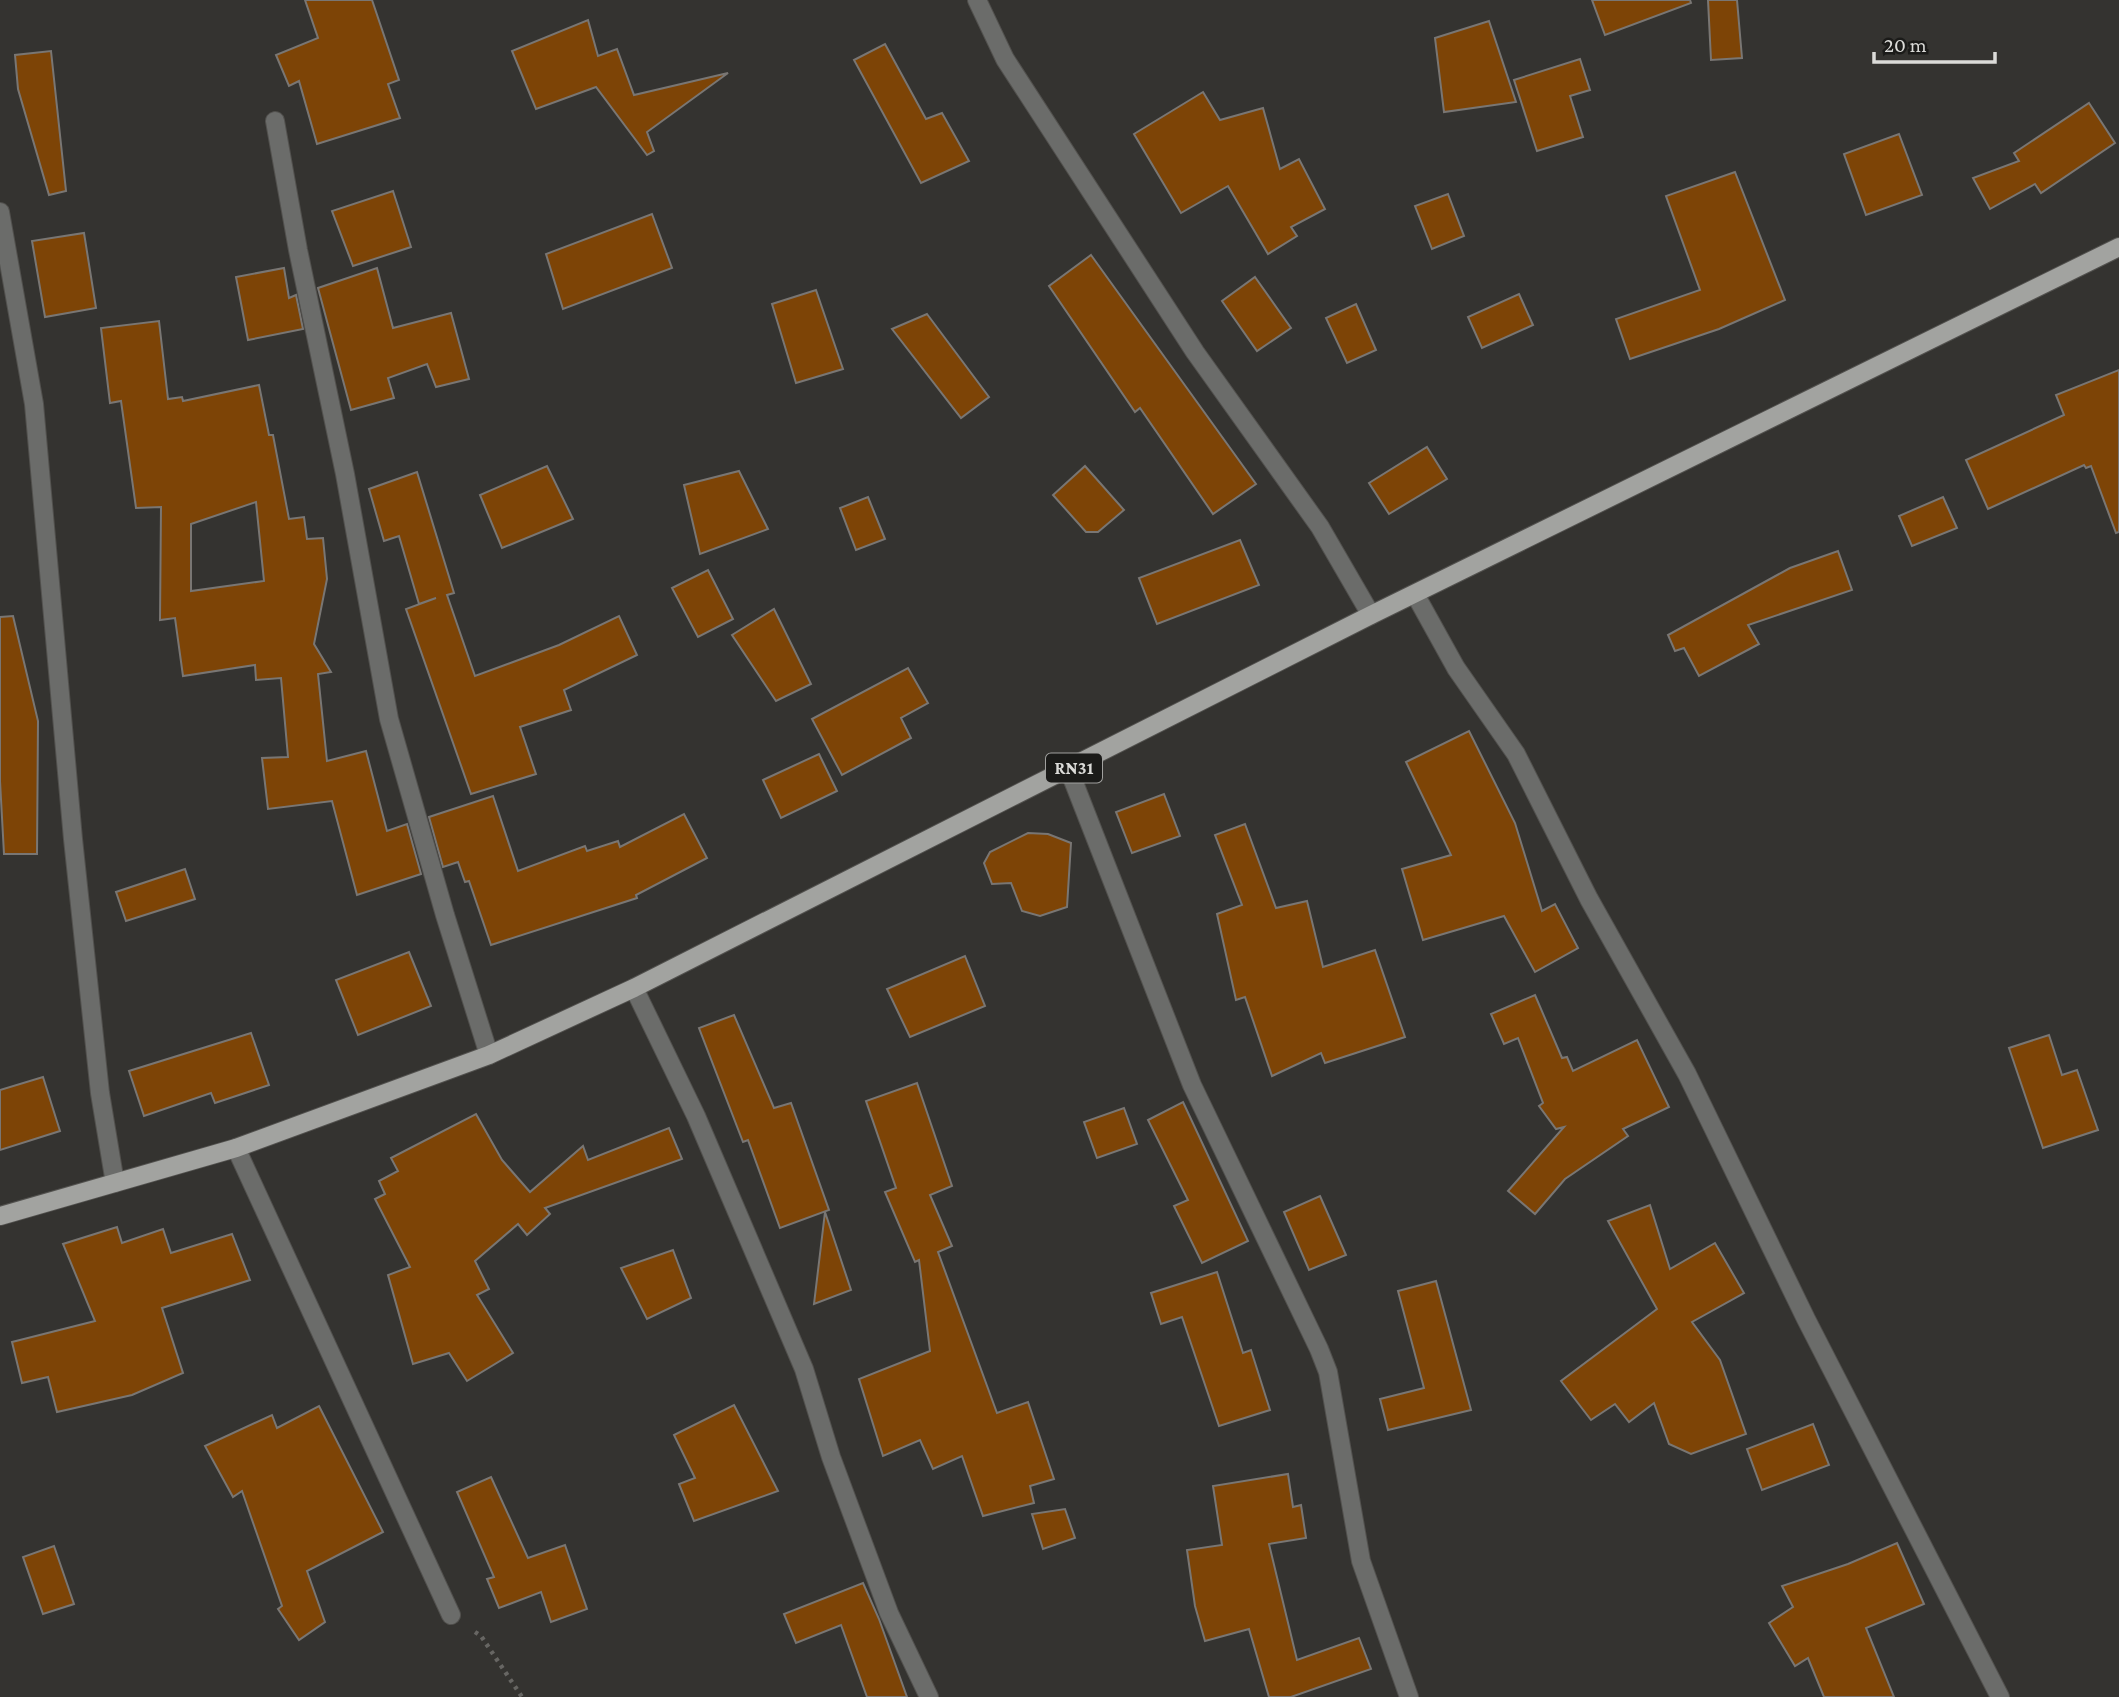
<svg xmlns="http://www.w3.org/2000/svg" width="2119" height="1697" font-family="'Crimson Pro',serif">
  <rect width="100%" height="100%" fill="#343330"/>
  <g fill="#7d4406" stroke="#797673" stroke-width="2" fill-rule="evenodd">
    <path d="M305,0H372L399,80L388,84L400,118L317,144L299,81L289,86L276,55L318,38Z"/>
    <path d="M1592,0H1690L1691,3L1605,35Z"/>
    <path d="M1708,0H1737L1742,58L1711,60Z"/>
    <path d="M588,20L598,56L617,49L634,95L728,73L647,132L654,151L647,155L596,87L536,109L512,51Z"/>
    <path d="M1489,21L1516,102L1444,112L1435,38Z"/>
    <path d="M885,44L926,119L942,113L969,161L921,183L854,60Z"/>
    <path d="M51,51L66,191L49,195L18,89L15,55Z"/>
    <path d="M1580,59L1590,90L1570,96L1583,137L1537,151L1514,80Z"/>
    <path d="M1203,92L1220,120L1263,108L1280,169L1299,159L1325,209L1291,227L1297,236L1268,254L1228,186L1181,213L1134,134Z"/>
    <path d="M2089,103L2115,143L2041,193L2035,184L1990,209L1973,178L2019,161L2014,153Z"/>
    <path d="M1899,134L1922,195L1866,215L1844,154Z"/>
    <path d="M1735,172L1785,300L1719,329L1630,359L1616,319L1700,290L1666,196Z"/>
    <path d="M393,191L411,247L353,266L332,211Z"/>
    <path d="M1448,194L1464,236L1432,249L1415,206Z"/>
    <path d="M652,214L672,268L563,309L546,254Z"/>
    <path d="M84,233L96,308L45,317L32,241Z"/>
    <path d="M1091,255L1256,484L1213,514L1140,408L1135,412L1049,286Z"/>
    <path d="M284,268L289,298L296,295L303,329L248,340L236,277Z"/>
    <path d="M377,268L393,328L451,313L469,379L436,387L427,364L388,378L394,398L351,410L318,288Z"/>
    <path d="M1255,277L1291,328L1257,351L1222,301Z"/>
    <path d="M816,290L843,369L796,383L772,304Z"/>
    <path d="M1519,294L1533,325L1482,348L1468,317Z"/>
    <path d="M1356,304L1376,350L1347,363L1326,318Z"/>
    <path d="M927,314L989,397L961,418L892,329Z"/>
    <path d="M159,321L168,399L182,397L183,401L259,385L269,435H273L289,519L304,517L307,539L323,538L327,579L314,644L331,672L318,674L327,761L366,751L387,831L407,824L421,874L357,895L332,801L268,809L262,758L288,757L281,678L256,680L255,665L183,676L175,618L160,620L161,507L136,508L121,401L110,403L101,328ZM256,502L264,581L191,591V524Z"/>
    <path d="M2119,370V532L2116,533L2091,466L2086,468L2084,465L1988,509L1966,460L2064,415L2056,395Z"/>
    <path d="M1427,447L1447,479L1389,514L1369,483Z"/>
    <path d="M547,466L573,519L502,548L480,495Z"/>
    <path d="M1085,466L1124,510L1098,532H1086L1053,495Z"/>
    <path d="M739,471L768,529L700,554L684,485Z"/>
    <path d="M417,472L454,593L447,595L475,676L559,645L619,616L637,655L564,690L571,710L520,727L536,774L471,794L406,609L436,598L419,604L399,536L384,541L369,489Z"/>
    <path d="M868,497L885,539L856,550L840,508Z"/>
    <path d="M1943,497L1957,528L1912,546L1899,516Z"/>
    <path d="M1240,540L1259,585L1157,624L1139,578Z"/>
    <path d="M1838,551L1852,590L1748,625L1759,644L1699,676L1684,648L1675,651L1668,635L1790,568Z"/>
    <path d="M708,570L733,619L698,637L672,588Z"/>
    <path d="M774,609L811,684L776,701L732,635Z"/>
    <path d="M13,616L38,721L37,854H4L0,781V617Z"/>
    <path d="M908,668L928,703L901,718L911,738L842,775L812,719Z"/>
    <path d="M1469,731L1515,823L1542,911L1555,904L1578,948L1535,972L1504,916L1423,940L1402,869L1451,855L1406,762Z"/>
    <path d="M819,754L837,791L781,818L763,780Z"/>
    <path d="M1164,794L1180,836L1132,853L1116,812Z"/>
    <path d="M493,796L518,871L585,846L587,851L618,841L620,847L684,814L707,858L636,895L637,898L491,945L469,881L465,882L458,862L443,867L429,817Z"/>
    <path d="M1245,824L1276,908L1307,901L1323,967L1375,950L1405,1037L1325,1063L1321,1053L1272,1076L1245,997L1236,1000L1217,914L1242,905L1215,835Z"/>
    <path d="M1028,833L1048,834L1071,843L1067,907L1040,916L1022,911L1011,883L992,884L984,863L990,852Z"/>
    <path d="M185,869L195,899L126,921L116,892Z"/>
    <path d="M409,952L431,1006L358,1035L336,980Z"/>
    <path d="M965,956L985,1006L910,1037L887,989Z"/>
    <path d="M1535,995L1562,1058L1567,1057L1573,1071L1637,1040L1669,1107L1623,1129L1628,1136L1565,1179L1535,1214L1508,1191L1564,1127L1556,1129L1539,1106L1543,1103L1518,1038L1504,1044L1491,1014Z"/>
    <path d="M734,1015L774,1108L791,1103L829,1210L780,1228L748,1140L743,1142L699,1028Z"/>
    <path d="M251,1033L269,1085L215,1103L211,1093L144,1116L129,1071Z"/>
    <path d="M2049,1035L2062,1075L2077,1070L2098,1130L2043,1148L2009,1048Z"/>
    <path d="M43,1077L60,1131L0,1150V1090Z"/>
    <path d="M917,1083L952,1186L930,1195L952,1246L938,1252L997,1413L1028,1402L1054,1479L1030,1486L1034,1503L983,1516L962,1456L933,1469L920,1440L883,1456L859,1379L930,1351L919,1260L915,1262L885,1192L896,1188L866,1101Z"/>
    <path d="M1183,1102L1248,1241L1202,1263L1174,1206L1188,1200L1148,1120Z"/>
    <path d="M1124,1108L1137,1144L1097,1158L1084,1122Z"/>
    <path d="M476,1114L502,1160L530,1192L583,1146L588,1160L669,1128L682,1159L545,1208L550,1214L527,1235L518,1224L475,1261L489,1289L477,1295L513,1353L467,1381L449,1353L413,1364L388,1275L410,1267L375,1199L385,1194L379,1181L398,1171L391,1158Z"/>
    <path d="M1320,1196L1346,1255L1309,1270L1284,1212Z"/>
    <path d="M1650,1205L1670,1269L1715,1243L1744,1293L1692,1322L1720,1360L1746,1434L1691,1454L1669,1444L1654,1403L1629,1422L1615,1404L1591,1420L1561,1381L1657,1309L1608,1221Z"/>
    <path d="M825,1212L851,1290L814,1304Z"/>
    <path d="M117,1227L122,1243L163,1229L171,1253L232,1234L250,1280L162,1308L183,1373L132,1395L57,1412L48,1377L22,1383L12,1342L95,1321L63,1244Z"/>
    <path d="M673,1250L691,1298L647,1319L621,1268Z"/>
    <path d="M1217,1272L1243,1353L1251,1350L1270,1410L1219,1426L1182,1317L1161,1324L1151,1293Z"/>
    <path d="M1436,1281L1471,1410L1388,1430L1380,1399L1424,1388L1398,1291Z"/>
    <path d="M734,1405L778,1491L694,1521L679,1484L695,1478L674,1435Z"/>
    <path d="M319,1406L383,1532L307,1571L325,1622L299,1640L278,1609L282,1606L242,1491L233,1497L205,1446L272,1415L277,1428Z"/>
    <path d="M1813,1424L1829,1465L1762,1490L1747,1449Z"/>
    <path d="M1288,1474L1293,1507L1301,1505L1306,1538L1269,1544L1297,1660L1359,1638L1371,1669L1291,1697H1269L1249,1629L1205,1641L1195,1606L1187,1550L1222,1545L1213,1486Z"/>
    <path d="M491,1477L528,1558L565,1545L587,1609L551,1622L541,1592L499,1608L487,1579L494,1577L457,1492Z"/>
    <path d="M1065,1509L1075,1538L1043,1549L1032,1514Z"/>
    <path d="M1897,1543L1924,1604L1866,1628L1894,1697H1824L1808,1658L1795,1666L1769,1623L1793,1607L1782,1586L1848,1564Z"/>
    <path d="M54,1546L74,1604L43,1614L23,1557Z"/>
    <path d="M863,1583L879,1619L907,1697H867L841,1625L796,1643L784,1614Z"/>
  </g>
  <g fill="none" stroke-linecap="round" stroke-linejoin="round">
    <g stroke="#52514e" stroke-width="20">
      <g id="minor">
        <path d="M977,0L1005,59L1195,352L1320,527L1371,615"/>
        <path d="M275,121L298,250L345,474L389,719L445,915L489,1055"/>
        <path d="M0,212L34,404L73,839L100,1093L115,1183"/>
        <path d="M1415,594L1456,668L1516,754L1589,899L1687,1074L1806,1319L2000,1697"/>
        <path d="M1069,770L1192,1085L1319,1349L1328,1372L1361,1561L1409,1697"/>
        <path d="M634,988L696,1116L804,1369L831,1457L889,1613L929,1697"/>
        <path d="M236,1148L451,1615"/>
      </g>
    </g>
    <g stroke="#52514e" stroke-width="20">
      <path id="major" d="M0,1216L236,1148L489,1055L634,988L1371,615L2119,247"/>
    </g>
    <path stroke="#676663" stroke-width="4.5" stroke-dasharray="3.5 5" stroke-linecap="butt" d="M475,1632L481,1636L522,1697"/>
    <use href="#minor" stroke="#6b6c6a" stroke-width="18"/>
    <use href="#major" stroke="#a2a3a0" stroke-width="18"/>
  </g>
  <g text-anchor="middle" stroke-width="5" stroke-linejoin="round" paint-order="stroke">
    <rect fill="#1b1b19" stroke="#a1a19f" stroke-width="2" x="1046" y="753.5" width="56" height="29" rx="5"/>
    <g font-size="18" font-weight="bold" fill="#dbdbd8">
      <text x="1074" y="774">RN31</text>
    </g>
  </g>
  <path d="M1874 52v10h121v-10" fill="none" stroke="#dbdbd8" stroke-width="3.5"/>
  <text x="1884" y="52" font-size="21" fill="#dbdbd8" stroke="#1b1b19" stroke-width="5" paint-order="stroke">20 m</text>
</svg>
